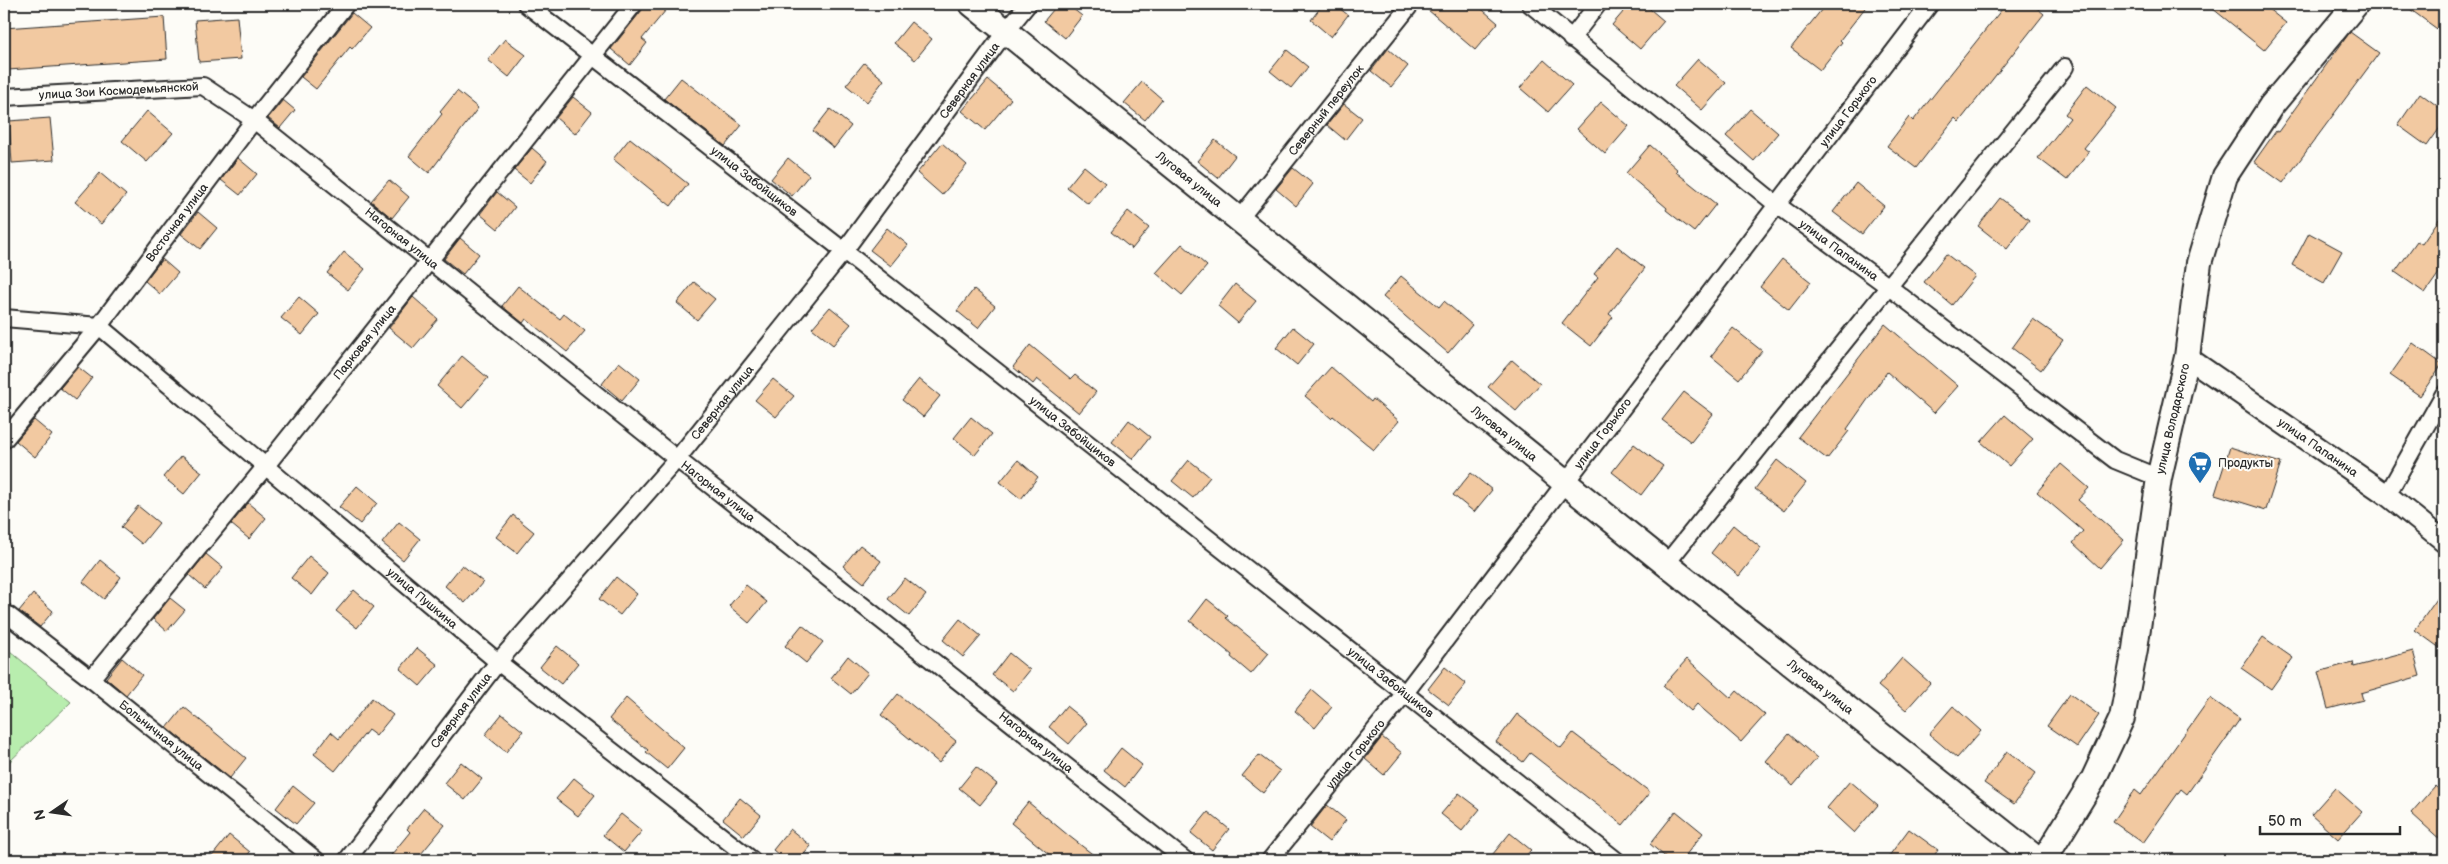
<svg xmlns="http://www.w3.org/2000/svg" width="2448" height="864" font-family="'Balsamiq Sans',sans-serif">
  <rect width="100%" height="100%" fill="#fdfcf7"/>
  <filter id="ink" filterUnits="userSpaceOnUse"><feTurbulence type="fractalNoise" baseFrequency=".02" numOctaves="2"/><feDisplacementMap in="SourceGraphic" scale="10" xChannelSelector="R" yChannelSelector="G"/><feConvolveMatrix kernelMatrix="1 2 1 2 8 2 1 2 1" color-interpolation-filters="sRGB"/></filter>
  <g filter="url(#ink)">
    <path fill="#b8edae" stroke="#728c6c" d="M4,646L71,702L4,767Z"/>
    <g fill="#f2c9a1" stroke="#2b2b2b">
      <path d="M644,4H671L642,39L647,43L630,65L611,49L642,10Z"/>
      <path d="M1058,4H1067L1082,16L1065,38L1044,21Z"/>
      <path d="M1323,4H1334L1348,15L1331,37L1311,20Z"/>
      <path d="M1421,4H1476L1498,23L1475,50Z"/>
      <path d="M1630,4H1644L1664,21L1640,49L1612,25Z"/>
      <path d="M1826,4H1868L1840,40L1842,42L1820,70L1791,48Z"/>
      <path d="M2006,4H2032L2044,14L1959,122L1955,118L1916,168L1887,146L1909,117L1913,121Z"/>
      <path d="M2207,4H2262L2286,23L2264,50Z"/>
      <path d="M2403,4H2444V34Z"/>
      <path d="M352,13L370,28L352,49L350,47L316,89L301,77Z"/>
      <path d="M164,17L167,59L8,70L4,28Z"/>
      <path d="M237,17L241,59L199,62L195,20Z"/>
      <path d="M911,22L932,39L915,60L894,43Z"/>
      <path d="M2350,32L2379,53L2283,183L2254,162L2276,131L2278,132Z"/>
      <path d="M505,39L526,55L509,77L488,60Z"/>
      <path d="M1388,49L1408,66L1391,87L1371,71Z"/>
      <path d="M1287,50L1308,67L1291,88L1270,71Z"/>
      <path d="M1698,59L1726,83L1702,110L1674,86Z"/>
      <path d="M1544,60L1572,85L1548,112L1520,88Z"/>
      <path d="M864,63L884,80L867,102L846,85Z"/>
      <path d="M681,78L742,125L725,146L664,99Z"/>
      <path d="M988,80L1011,99L985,130L962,111Z"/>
      <path d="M1142,82L1162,99L1145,120L1124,103Z"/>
      <path d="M2087,85L2116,108L2084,148L2089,152L2067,180L2038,158L2070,118L2065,114Z"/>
      <path d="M457,91L478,108L429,173L409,156L442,114L440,112Z"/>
      <path d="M2420,93L2444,111V122L2427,146L2398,125Z"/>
      <path d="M573,97L592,112L575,134L556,118Z"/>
      <path d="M283,100L295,110L280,128L268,118Z"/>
      <path d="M1601,102L1629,126L1605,154L1577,129Z"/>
      <path d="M1344,104L1362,118L1345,140L1327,125Z"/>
      <path d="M830,109L851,126L834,148L813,131Z"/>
      <path d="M1750,109L1778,133L1754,161L1726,136Z"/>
      <path d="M147,111L173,133L147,162L122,141Z"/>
      <path d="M50,118L54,160L12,163L9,121Z"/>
      <path d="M630,138L688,184L671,206L613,159Z"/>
      <path d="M1215,140L1235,156L1218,178L1197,161Z"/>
      <path d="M942,143L967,165L942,195L917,173Z"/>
      <path d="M1650,145L1678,170L1676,172L1716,204L1694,232L1666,210L1667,208L1626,173Z"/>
      <path d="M532,148L547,161L530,183L514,170Z"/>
      <path d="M238,158L257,174L240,195L221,180Z"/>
      <path d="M788,158L809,175L792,196L771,179Z"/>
      <path d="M1084,166L1105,183L1088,204L1067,187Z"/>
      <path d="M1293,168L1313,184L1296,206L1276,189Z"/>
      <path d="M100,173L126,195L101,224L75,202Z"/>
      <path d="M389,180L409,197L392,218L371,201Z"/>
      <path d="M1856,183L1884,206L1862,234L1833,212Z"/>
      <path d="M497,192L515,207L498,229L480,214Z"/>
      <path d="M2000,198L2029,220L2007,249L1978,226Z"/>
      <path d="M1128,211L1149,228L1132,249L1111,232Z"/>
      <path d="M198,212L217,228L200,249L181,234Z"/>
      <path d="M2444,212V266L2425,293L2395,272L2417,241L2422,244Z"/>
      <path d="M887,228L908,245L891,266L870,250Z"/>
      <path d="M2309,233L2342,251L2324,283L2292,265Z"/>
      <path d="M460,238L479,254L463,274L444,259Z"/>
      <path d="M1182,244L1207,266L1182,295L1156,273Z"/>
      <path d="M1617,246L1645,268L1609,314L1613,317L1591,346L1562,323L1598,277L1594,274Z"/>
      <path d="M344,252L365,269L348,290L327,273Z"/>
      <path d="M1946,254L1975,276L1952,305L1924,282Z"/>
      <path d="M162,259L178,273L160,294L145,281Z"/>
      <path d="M1782,259L1811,282L1789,310L1760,287Z"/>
      <path d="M1401,276L1439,307L1444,301L1472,325L1448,353L1383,297Z"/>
      <path d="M694,282L715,299L697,320L677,303Z"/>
      <path d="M1235,284L1256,301L1238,323L1218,306Z"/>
      <path d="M518,286L560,319L564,314L585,331L567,352L526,319L523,323L502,306Z"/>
      <path d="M974,289L995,306L978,328L957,311Z"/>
      <path d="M299,297L319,314L302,335L281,318Z"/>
      <path d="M413,297L438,319L413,348L389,328Z"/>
      <path d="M830,307L851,324L833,345L812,328Z"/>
      <path d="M2033,319L2063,340L2041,370L2012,348Z"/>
      <path d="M1885,324L1958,386L1934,413L1887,372L1847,429L1849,431L1827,459L1798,437Z"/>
      <path d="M1293,327L1314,344L1297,365L1276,348Z"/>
      <path d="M1733,328L1762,351L1739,379L1711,356Z"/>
      <path d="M2413,343L2442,364L2420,396L2390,375Z"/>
      <path d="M1030,345L1071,379L1075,375L1096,392L1079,413L1037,379L1033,384L1013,367Z"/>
      <path d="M462,356L488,378L462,408L437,386Z"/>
      <path d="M1512,360L1540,384L1516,411L1488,387Z"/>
      <path d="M619,362L640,379L622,401L602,384Z"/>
      <path d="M78,367L92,378L75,400L60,388Z"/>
      <path d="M1331,367L1371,402L1373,399L1399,421L1374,450L1333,416L1331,418L1305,396Z"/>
      <path d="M773,379L794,396L776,417L755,400Z"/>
      <path d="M919,379L940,396L923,417L902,400Z"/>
      <path d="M1684,392L1713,414L1691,442L1662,420Z"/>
      <path d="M2005,415L2033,439L2009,466L1981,442Z"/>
      <path d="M971,417L992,434L975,455L954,438Z"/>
      <path d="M34,420L52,435L35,457L16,441Z"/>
      <path d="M1129,420L1150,437L1133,459L1112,442Z"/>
      <path d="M1634,444L1663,466L1641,495L1612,472Z"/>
      <path d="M2230,447L2281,463L2266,510L2215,494Z"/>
      <path d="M181,456L202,472L184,494L163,477Z"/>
      <path d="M1018,460L1038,477L1021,499L1000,482Z"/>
      <path d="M1189,460L1210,477L1193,498L1172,481Z"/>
      <path d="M1777,460L1806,483L1784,511L1755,489Z"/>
      <path d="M2061,464L2089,488L2078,500L2124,540L2100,568L2073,543L2083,531L2037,492Z"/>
      <path d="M1471,473L1492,490L1474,512L1453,495Z"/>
      <path d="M357,486L377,503L360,524L339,507Z"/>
      <path d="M248,503L266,518L249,539L231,524Z"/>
      <path d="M138,506L159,523L142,544L121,527Z"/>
      <path d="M513,515L534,532L517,553L496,537Z"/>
      <path d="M399,522L420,539L403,560L382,543Z"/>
      <path d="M1733,525L1761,548L1739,576L1711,553Z"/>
      <path d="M860,545L881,561L864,583L843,566Z"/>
      <path d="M206,554L223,568L205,589L189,575Z"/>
      <path d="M309,556L329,573L312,595L291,578Z"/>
      <path d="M100,560L121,577L104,599L83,582Z"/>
      <path d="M462,565L483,582L465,603L445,586Z"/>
      <path d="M616,577L637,594L620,615L599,599Z"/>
      <path d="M905,578L926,595L909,616L888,599Z"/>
      <path d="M746,585L767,602L749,623L729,606Z"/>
      <path d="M2444,589V651L2415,630Z"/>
      <path d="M354,590L374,607L357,628L336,611Z"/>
      <path d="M33,594L53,611L40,627L19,611Z"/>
      <path d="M170,598L185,610L167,631L153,619Z"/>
      <path d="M1207,599L1228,616L1226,618L1269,653L1251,674L1231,657L1232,655L1190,621Z"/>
      <path d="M960,619L981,636L963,657L943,640Z"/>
      <path d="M802,625L823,642L806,663L785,646Z"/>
      <path d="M2263,637L2293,658L2271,689L2241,668Z"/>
      <path d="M557,646L578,663L561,684L540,667Z"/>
      <path d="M417,648L438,665L420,686L400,669Z"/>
      <path d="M2413,651L2420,676L2361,693L2363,700L2328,709L2318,672L2353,662L2354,667Z"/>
      <path d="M1009,653L1030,670L1013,691L992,675Z"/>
      <path d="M848,656L868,673L851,694L831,678Z"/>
      <path d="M122,658L142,675L126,695L106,678Z"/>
      <path d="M1902,658L1930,683L1906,710L1878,686Z"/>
      <path d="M1687,659L1731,698L1737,691L1765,715L1741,742L1697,704L1691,711L1663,686Z"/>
      <path d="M1445,667L1466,684L1449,705L1428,689Z"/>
      <path d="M1312,690L1332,707L1315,728L1295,711Z"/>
      <path d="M898,694L956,741L939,763L881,715Z"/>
      <path d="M2070,694L2099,715L2077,747L2047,726Z"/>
      <path d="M372,698L393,715L376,736L368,730L335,771L314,754L331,732L339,739Z"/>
      <path d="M626,698L684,748L667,769L646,752L648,750L609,719Z"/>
      <path d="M2210,698L2240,719L2187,794L2181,789L2143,843L2113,822L2135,790L2141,795Z"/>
      <path d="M1066,706L1087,723L1069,744L1049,727Z"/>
      <path d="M1953,706L1981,731L1957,758L1929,734Z"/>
      <path d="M184,707L246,758L230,778L167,728Z"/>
      <path d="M502,714L523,731L506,752L485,735Z"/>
      <path d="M1517,714L1561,748L1573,733L1650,792L1623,825L1530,753L1523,762L1496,742Z"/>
      <path d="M1789,734L1817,758L1793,786L1766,761Z"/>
      <path d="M1382,737L1402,753L1384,775L1365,759Z"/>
      <path d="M1121,748L1142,765L1125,787L1104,770Z"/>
      <path d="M2007,751L2036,773L2014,804L1984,783Z"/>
      <path d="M1259,755L1280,771L1263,793L1242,776Z"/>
      <path d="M461,762L482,779L465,800L444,783Z"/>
      <path d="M976,767L997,784L980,805L959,788Z"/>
      <path d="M574,778L595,795L578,816L556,799Z"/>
      <path d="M1850,781L1878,805L1854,833L1827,808Z"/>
      <path d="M293,786L314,803L296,824L276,808Z"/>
      <path d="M2435,786L2444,794V843L2411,813Z"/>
      <path d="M2335,788L2362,812L2338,839L2311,815Z"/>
      <path d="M1459,793L1480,809L1462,831L1441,814Z"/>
      <path d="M740,798L761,815L744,836L723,819Z"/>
      <path d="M1028,802L1069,836L1100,860H1056L1011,823Z"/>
      <path d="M1327,805L1346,820L1329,842L1310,827Z"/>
      <path d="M424,808L445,825L416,860H387L410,832L407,829Z"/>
      <path d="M1676,811L1703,833L1682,860H1669L1650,844Z"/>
      <path d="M1208,812L1229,829L1212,850L1191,833Z"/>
      <path d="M621,814L642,831L624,852L603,835Z"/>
      <path d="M790,829L811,846L799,860H785L773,850Z"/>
      <path d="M1909,829L1938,850L1931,860H1886Z"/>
      <path d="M1510,833L1531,850L1522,860H1488Z"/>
      <path d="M229,835L250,852L243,860H209Z"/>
    </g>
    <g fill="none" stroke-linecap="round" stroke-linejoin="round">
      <g stroke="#2b2b2b" stroke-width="20">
        <g id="minor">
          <path id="s1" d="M526,4L844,251L1616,860"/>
          <path id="s2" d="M1530,4L1776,204L1889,287L2115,460L2159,478"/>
          <path d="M1571,39L1598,4"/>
          <path id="s3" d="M4,97L203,86L254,120L677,459L1185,860"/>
          <path id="s4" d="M1240,218L1411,4"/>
          <path id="s5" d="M4,318L99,326L498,662L752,860"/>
          <path id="s6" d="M4,440L99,326L254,120L346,4"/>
          <path d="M2387,495L2444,394"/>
          <path d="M1666,564L2065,67"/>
          <path id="s7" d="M4,612L91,679L316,860"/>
          <path id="s8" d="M91,679L265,467L634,4"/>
          <path id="s9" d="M347,860L498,662L677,459L844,251L1006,31L1028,4"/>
          <path id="s10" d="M1270,860L1405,693L1930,4"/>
        </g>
      </g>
      <g stroke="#2b2b2b" stroke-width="24">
        <g id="tertiary">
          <path id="s11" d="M2187,357L2387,495L2444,541"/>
        </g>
      </g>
      <g stroke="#2b2b2b" stroke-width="28">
        <g id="secondary">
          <path id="s12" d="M972,4L1666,564L2038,860"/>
          <path id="s13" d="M2044,860L2093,780L2122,718L2135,649L2159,478L2187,357L2199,263L2225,176L2271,106L2356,4"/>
        </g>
      </g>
      <use href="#minor" stroke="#fdfcf7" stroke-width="16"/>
      <use href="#tertiary" stroke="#fdfcf7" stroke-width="20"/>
      <use href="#secondary" stroke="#fdfcf7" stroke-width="24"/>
    </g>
  </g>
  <defs>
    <g id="supermarket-pin" transform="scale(1.25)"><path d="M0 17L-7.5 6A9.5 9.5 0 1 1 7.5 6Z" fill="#1f6fb2" stroke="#fdfcf7"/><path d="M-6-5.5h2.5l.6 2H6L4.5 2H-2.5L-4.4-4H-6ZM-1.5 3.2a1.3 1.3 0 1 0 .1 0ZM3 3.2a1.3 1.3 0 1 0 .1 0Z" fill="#fff"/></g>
  </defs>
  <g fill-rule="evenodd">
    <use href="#supermarket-pin" x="2200" y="463"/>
  </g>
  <g text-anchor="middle" stroke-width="4" stroke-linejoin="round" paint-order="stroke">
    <g font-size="12" fill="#2b2b2b" stroke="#fdfcf7">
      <text dy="4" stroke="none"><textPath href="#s9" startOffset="998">Северная улица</textPath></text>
      <text dy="4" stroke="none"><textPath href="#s3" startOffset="115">улица Зои Космодемьянской</textPath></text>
      <text dy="4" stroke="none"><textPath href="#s4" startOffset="138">Северный переулок</textPath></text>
      <text dy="4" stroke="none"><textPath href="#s10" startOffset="946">улица Горького</textPath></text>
      <text dy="4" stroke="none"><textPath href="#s12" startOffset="279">Луговая улица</textPath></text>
      <text dy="4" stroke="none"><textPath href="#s1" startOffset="289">улица Забойщиков</textPath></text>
      <text dy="4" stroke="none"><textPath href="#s6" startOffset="278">Восточная улица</textPath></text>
      <text dy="4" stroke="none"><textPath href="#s3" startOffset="450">Нагорная улица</textPath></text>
      <text dy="4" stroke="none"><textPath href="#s2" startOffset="395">улица Папанина</textPath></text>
      <text dy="4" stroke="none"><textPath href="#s8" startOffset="434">Парковая улица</textPath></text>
      <text dy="4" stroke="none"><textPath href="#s9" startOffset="592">Северная улица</textPath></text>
      <text dy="4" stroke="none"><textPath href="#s13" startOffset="466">улица Володарского</textPath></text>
      <text dy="4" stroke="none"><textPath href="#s1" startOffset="694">улица Забойщиков</textPath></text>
      <text dy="4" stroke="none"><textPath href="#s12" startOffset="684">Луговая улица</textPath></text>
      <text dy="4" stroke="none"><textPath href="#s10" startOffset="541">улица Горького</textPath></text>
      <text dy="4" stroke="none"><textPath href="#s11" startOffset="159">улица Папанина</textPath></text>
      <text dy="4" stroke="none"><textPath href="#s3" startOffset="855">Нагорная улица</textPath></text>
      <text dy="4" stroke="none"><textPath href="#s5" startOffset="518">улица Пушкина</textPath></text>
      <text dy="4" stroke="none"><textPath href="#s1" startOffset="1099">улица Забойщиков</textPath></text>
      <text dy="4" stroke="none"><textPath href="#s12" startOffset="1089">Луговая улица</textPath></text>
      <text dy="4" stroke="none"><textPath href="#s9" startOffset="188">Северная улица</textPath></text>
      <text dy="4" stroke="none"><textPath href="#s7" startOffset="200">Больничная улица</textPath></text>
      <text dy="4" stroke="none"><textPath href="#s3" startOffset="1260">Нагорная улица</textPath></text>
      <text dy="4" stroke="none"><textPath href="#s10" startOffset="136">улица Горького</textPath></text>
    </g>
    <g font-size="12" fill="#2b2b2b" stroke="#fdfcf7" text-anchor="start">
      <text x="2218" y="467">Продукты</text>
    </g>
  </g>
  <rect width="2448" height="864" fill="none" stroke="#fdfcf7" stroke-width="20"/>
  <rect x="10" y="10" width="2428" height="844" fill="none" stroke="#2b2b2b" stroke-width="2" filter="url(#ink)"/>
  <g transform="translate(52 812) rotate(257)" stroke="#fdfcf7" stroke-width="4" paint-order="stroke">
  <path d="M0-4L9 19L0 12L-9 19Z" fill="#2b2b2b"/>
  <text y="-8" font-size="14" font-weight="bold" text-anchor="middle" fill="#2b2b2b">N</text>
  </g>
  <path d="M2260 826v8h140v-8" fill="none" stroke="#2b2b2b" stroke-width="2.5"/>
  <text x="2268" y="826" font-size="15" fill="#2b2b2b" stroke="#fdfcf7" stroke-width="4" paint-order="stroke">50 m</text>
</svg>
